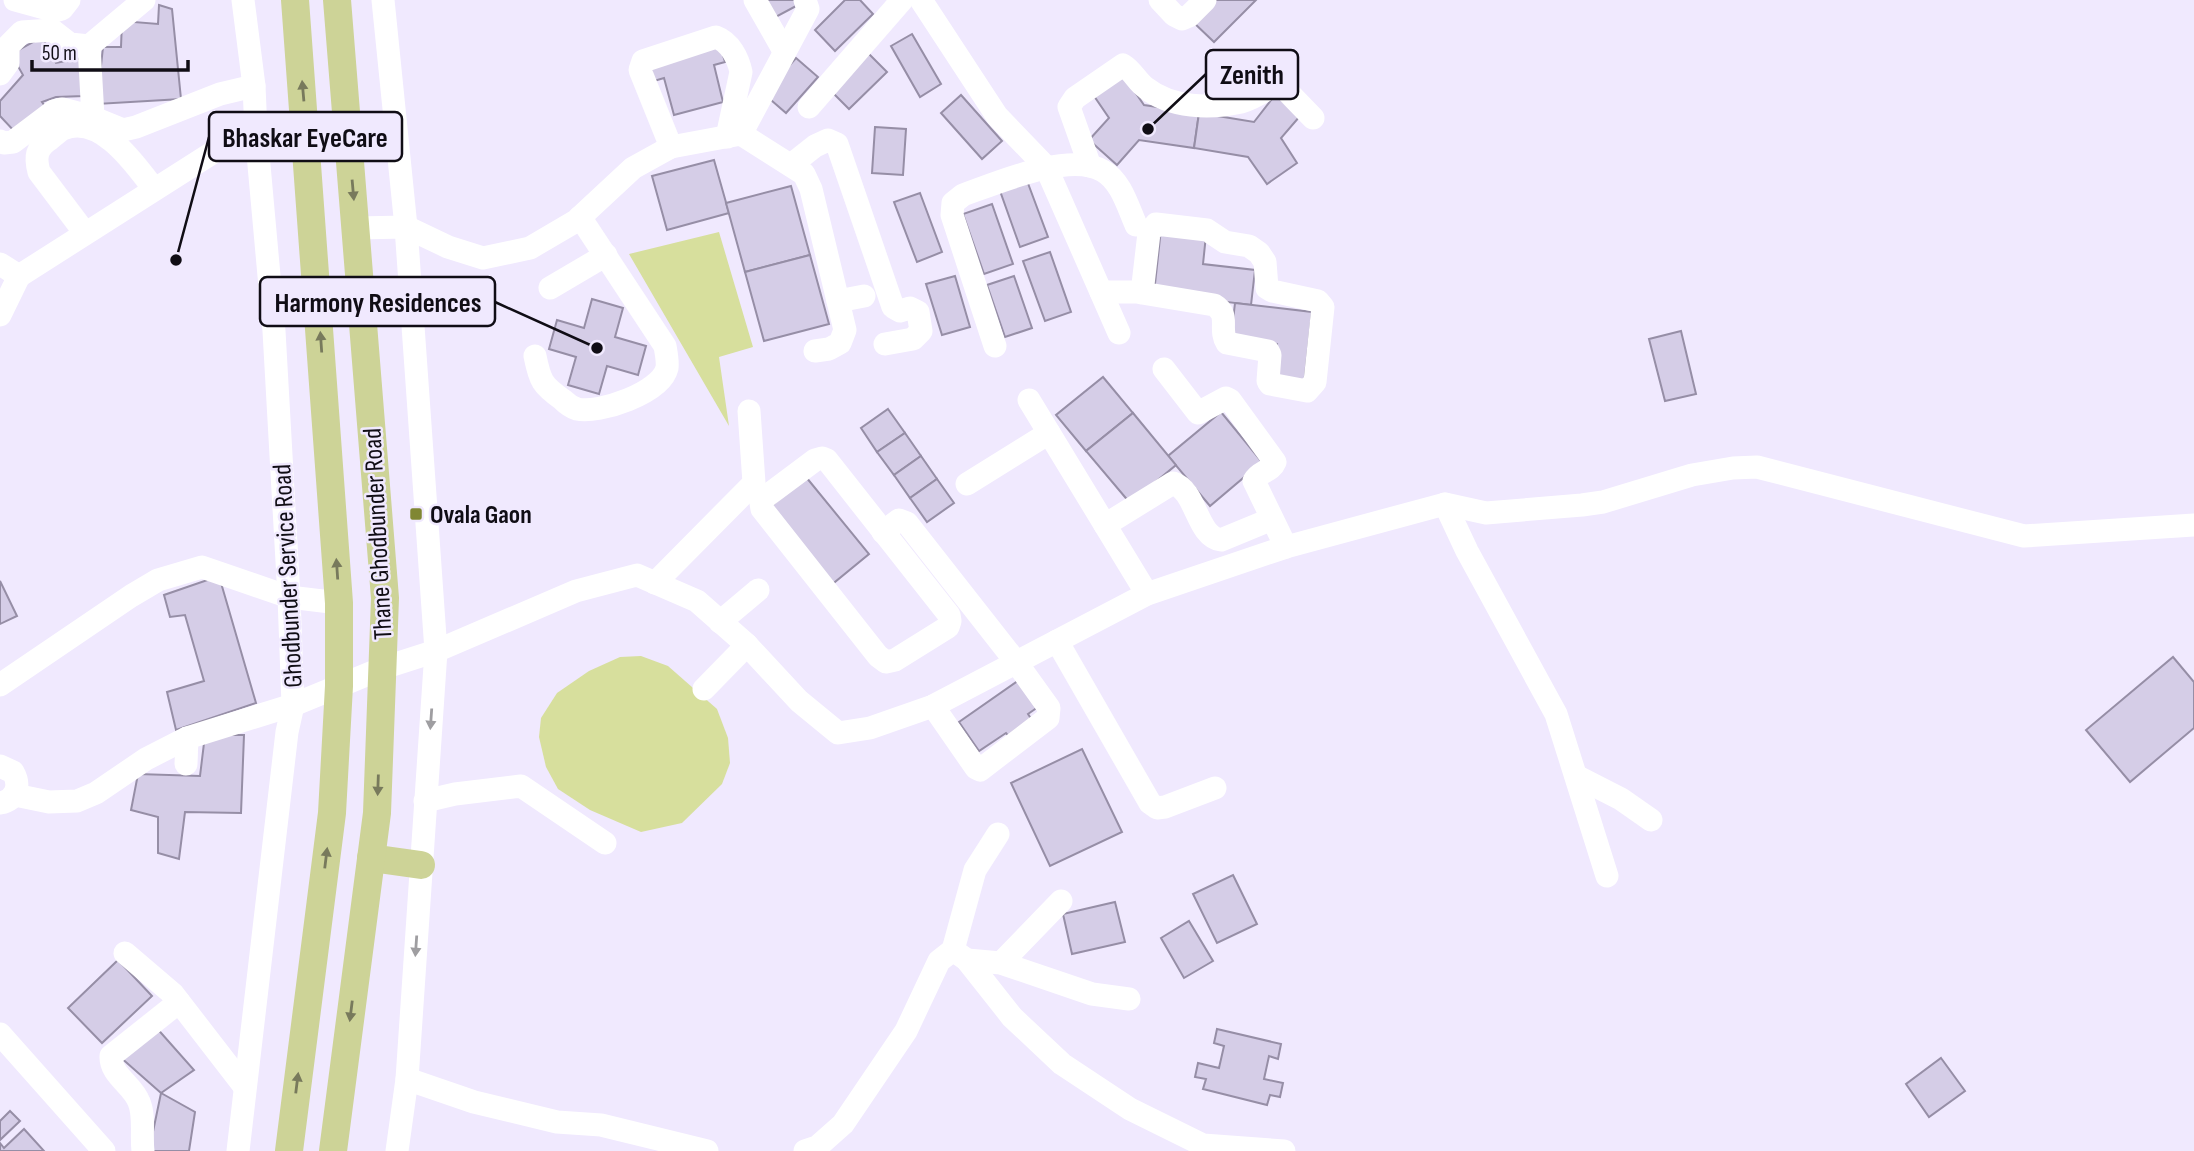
<svg xmlns="http://www.w3.org/2000/svg" width="2194" height="1151" font-family="'Sofia Sans Condensed',sans-serif">
  <rect width="100%" height="100%" fill="#f0e9fe"/>
  <g fill="#d7df9d">
    <path d="M719,232L753,347L719,357L729,426L629,254Z"/>
    <path d="M641,656L668,666L717,709L728,738L730,763L722,784L682,823L641,832L590,810L558,789L546,767L539,737L541,718L557,693L589,671L620,657Z"/>
  </g>
  <g fill="#d5cde7" stroke="#968ea6" stroke-width="2">
    <path d="M762,0H795L798,5L772,19Z"/>
    <path d="M845,0H860L873,14L835,51L815,30Z"/>
    <path d="M1213,0H1256L1214,42L1192,21Z"/>
    <path d="M159,5L172,9L181,99L97,104L103,47H121L122,21L158,24Z"/>
    <path d="M912,34L941,84L920,97L891,46Z"/>
    <path d="M42,37L56,63L82,58L84,96L56,97L42,102L47,109L15,132L0,116V101L23,75L11,54Z"/>
    <path d="M720,45L725,62L714,65L723,102L674,115L664,78L654,81L649,63Z"/>
    <path d="M867,52L887,72L849,109L830,90Z"/>
    <path d="M796,58L818,77L786,113L764,94Z"/>
    <path d="M1122,73L1144,105L1199,113L1194,148L1139,140L1117,165L1089,140L1109,118L1092,93Z"/>
    <path d="M961,95L1002,141L982,159L941,113Z"/>
    <path d="M1275,95L1300,116L1281,138L1297,163L1267,184L1248,157L1194,148L1199,113L1254,122Z"/>
    <path d="M875,127L906,129L903,175L872,173Z"/>
    <path d="M714,160L729,213L667,230L652,176Z"/>
    <path d="M1026,178L1048,237L1020,247L999,188Z"/>
    <path d="M791,186L810,255L745,272L726,203Z"/>
    <path d="M920,193L942,252L917,262L894,202Z"/>
    <path d="M992,204L1013,264L984,274L963,214Z"/>
    <path d="M1161,229L1206,235L1203,264L1255,270L1251,305L1154,293Z"/>
    <path d="M1050,252L1071,312L1045,321L1023,261Z"/>
    <path d="M810,255L829,324L764,341L745,272Z"/>
    <path d="M955,276L970,327L942,335L926,284Z"/>
    <path d="M1014,276L1032,328L1005,337L987,285Z"/>
    <path d="M592,299L623,308L615,337L646,346L638,375L607,366L599,394L568,385L576,357L549,349L557,320L584,328Z"/>
    <path d="M1235,303L1312,312L1304,385L1272,381L1277,344L1231,338Z"/>
    <path d="M1681,331L1696,394L1665,401L1649,339Z"/>
    <path d="M1103,377L1133,413L1086,451L1056,415Z"/>
    <path d="M888,409L905,433L877,452L861,428Z"/>
    <path d="M1221,412L1262,462L1210,506L1168,456Z"/>
    <path d="M1133,413L1176,465L1130,503L1086,451Z"/>
    <path d="M905,433L921,456L894,475L877,452Z"/>
    <path d="M921,456L937,479L910,498L894,475Z"/>
    <path d="M806,477L869,554L830,586L766,510Z"/>
    <path d="M937,479L954,503L927,522L910,498Z"/>
    <path d="M219,576L256,703L176,730L167,692L204,681L185,615L170,617L164,595Z"/>
    <path d="M0,581L17,616L0,624Z"/>
    <path d="M2173,657L2194,682V728L2130,782L2086,730Z"/>
    <path d="M1019,680L1038,707L1028,714L1034,723L1011,739L1006,733L979,751L959,722Z"/>
    <path d="M205,735H244L241,813L185,812L179,859L158,853V817L131,810L138,774L200,776Z"/>
    <path d="M1082,749L1122,832L1050,866L1011,783Z"/>
    <path d="M1233,875L1257,924L1217,943L1193,894Z"/>
    <path d="M1115,902L1125,942L1072,954L1063,914Z"/>
    <path d="M1189,921L1213,961L1184,978L1161,938Z"/>
    <path d="M118,960L152,996L102,1043L68,1008Z"/>
    <path d="M154,1025L194,1070L161,1093L119,1056Z"/>
    <path d="M1217,1029L1281,1044L1278,1059L1269,1056L1264,1079L1283,1083L1280,1097L1270,1095L1267,1105L1203,1089L1206,1079L1195,1077L1198,1063L1219,1068L1224,1046L1214,1043Z"/>
    <path d="M1941,1058L1965,1091L1929,1117L1906,1084Z"/>
    <path d="M161,1093L195,1112L189,1151H149Z"/>
    <path d="M10,1111L20,1121L0,1140V1121Z"/>
    <path d="M24,1129L44,1151H0V1143L4,1148Z"/>
  </g>
  <g fill="none" stroke-linecap="round" stroke-linejoin="round">
    <g stroke="#fff" stroke-width="23">
      <path d="M15,0L55,11L62,9L69,0"/>
      <path d="M383,0L406,227L436,651L407,1079L397,1151"/>
      <path d="M755,0L784,51"/>
      <path d="M921,0L997,116L1046,167L1119,333"/>
      <path d="M1160,0L1174,15L1182,19L1189,16L1205,0"/>
      <path d="M0,74L8,63V46L22,32L52,30L70,44L89,46L144,0"/>
      <path d="M809,107L902,0"/>
      <path d="M96,119L123,130L136,127L220,94L254,86"/>
      <path d="M741,134L808,9L805,0"/>
      <path d="M0,141L4,143L13,142L54,111L62,109L93,117L89,46"/>
      <path d="M671,147L640,70L643,61L716,37C730,42 738,58 741,72L727,137"/>
      <path d="M791,165L815,146L828,140L837,144L893,307L900,311L910,308L918,312L921,331L913,339L885,344"/>
      <path d="M1090,166L1069,107L1075,98L1123,65C1133,71 1137,82 1146,88C1171,108 1210,109 1241,102C1253,99 1265,91 1275,84L1282,86L1313,118"/>
      <path d="M356,228L406,227L448,247L483,258L530,248L576,221L633,168L671,147L741,134L804,174L811,189L845,330L840,343L829,349L815,351"/>
      <path d="M85,233L39,172C35,157 36,148 50,139C54,136 59,131 63,129C100,113 135,164 154,189"/>
      <path d="M0,264L19,276L0,315"/>
      <path d="M19,276L231,141L256,132L305,125"/>
      <path d="M550,288L606,255"/>
      <path d="M1101,292H1137L1142,293L1214,305C1231,315 1218,329 1227,343L1268,351L1270,355L1268,381L1270,384L1307,391L1315,382L1323,307L1318,301L1272,291L1267,288L1265,262L1259,253L1249,246L1225,242L1207,230L1156,224L1149,233L1142,293"/>
      <path d="M838,301L864,296"/>
      <path d="M995,346L952,215L953,203L963,195C997,183 1070,151 1103,171C1121,181 1128,207 1136,225"/>
      <path d="M535,356C540,381 542,385 563,400C567,404 571,407 577,409C599,414 661,393 667,368C668,361 666,352 665,346L580,217"/>
      <path d="M1164,369L1198,413L1226,398L1230,400L1275,462C1271,472 1259,471 1254,481L1286,547"/>
      <path d="M1029,400L1147,594"/>
      <path d="M822,458L827,460L949,615L950,621L948,627L895,660L886,662L878,656L762,509L761,503L764,498L815,460Z"/>
      <path d="M967,484L1049,433"/>
      <path d="M1445,504L1467,551L1556,714L1607,876"/>
      <path d="M1105,525L1173,483C1197,491 1196,536 1221,540L1272,519"/>
      <path d="M883,532L899,520L907,523L1016,662L1049,708L1048,718L980,770L976,768L933,706"/>
      <path d="M655,583L754,483L749,411"/>
      <path d="M720,622L758,590"/>
      <path d="M1057,641L1150,803L1157,808L1165,807L1215,788"/>
      <path d="M0,685L131,596L158,580L202,567L289,597L339,603"/>
      <path d="M704,689L747,645"/>
      <path d="M186,764L187,738"/>
      <path d="M0,766L13,772C21,786 16,800 0,803"/>
      <path d="M1576,776L1621,799L1651,820"/>
      <path d="M15,795L49,802L77,801L96,793L146,759L187,738L293,705L383,668L436,651L576,591L637,575L697,601L747,645L799,701L838,733L870,728L933,706L1147,594L1286,547L1445,504L1486,513L1582,505L1603,502L1692,475L1733,468L1757,467L2024,536L2194,525"/>
      <path d="M425,801L455,794L521,786L605,843"/>
      <path d="M953,950L975,870L998,834"/>
      <path d="M125,953L173,994L244,1086"/>
      <path d="M967,960L1001,963L1092,994L1129,999"/>
      <path d="M1001,963L1061,901"/>
      <path d="M0,1034L104,1151"/>
      <path d="M407,1079L474,1102L557,1122L601,1125L707,1151"/>
      <path d="M143,1151C141,1135 145,1116 139,1102C133,1085 110,1075 111,1056L179,1002"/>
      <path d="M238,1151L287,732L293,705L289,597L274,331L256,132L254,86L243,0"/>
      <path d="M805,1151L817,1147L843,1124L906,1031L939,961L953,950L967,960L1012,1017L1062,1064L1130,1109L1203,1145L1284,1151"/>
    </g>
    <g stroke="#cdd397" stroke-width="28">
      <path d="M371,858L421,865"/>
      <path d="M289,1151L332,813L339,686V603L295,0"/>
      <path d="M333,1151L377,813L385,598L337,0"/>
    </g>
  </g>
  <defs><path id="oneway-solid" d="M-6-.8H1V-3.2L6.5 0L1 3.2V.8H-6Z" transform="scale(1.75)"/></defs>
  <g fill="#787a5c">
    <use href="#oneway-solid" transform="translate(303 91) rotate(-95)"/>
    <use href="#oneway-solid" transform="translate(353 190) rotate(85)"/>
    <use href="#oneway-solid" transform="translate(321 342) rotate(-94)"/>
    <use href="#oneway-solid" transform="translate(337 569) rotate(-94)"/>
    <use href="#oneway-solid" transform="translate(378 785) rotate(92)"/>
    <use href="#oneway-solid" transform="translate(326 858) rotate(-83)"/>
    <use href="#oneway-solid" transform="translate(351 1011) rotate(97)"/>
    <use href="#oneway-solid" transform="translate(297 1083) rotate(-83)"/>
  </g>
  <g fill="#9f9ea1">
    <use href="#oneway-solid" transform="translate(431 719) rotate(94)"/>
    <use href="#oneway-solid" transform="translate(416 946) rotate(94)"/>
  </g>
  <rect fill="#808733" stroke="#f0e9fe" stroke-width="2.5" x="409" y="507" width="14" height="14" rx="3.5"/>
  <g text-anchor="middle" stroke-width="5" stroke-linejoin="round" paint-order="stroke">
    <g font-size="26" font-weight="bold" fill="#100d15" stroke="#f0e9fe" text-anchor="start">
      <text x="430" y="523">Ovala Gaon</text>
    </g>
    <g font-size="26" fill="#100d15" stroke="#f0e9fe">
      <text transform="translate(377 534) rotate(-93)" y="9">Thane Ghodbunder Road</text>
      <text transform="translate(287 576) rotate(-93)" y="9">Ghodbunder Service Road</text>
    </g>
  </g>
  <path fill="none" stroke="#100d15" stroke-width="2.5" d="M1148 129L1206 74M176 260L209 137M597 348L495 302"/>
  <g fill="#100d15" stroke="#f0e9fe" stroke-width="2.5">
    <circle cx="1148" cy="129" r="7"/>
    <circle cx="176" cy="260" r="7"/>
    <circle cx="597" cy="348" r="7"/>
  </g>
  <g fill="#f0e9fe" stroke="#100d15" stroke-width="2.5">
    <rect x="1206" y="50" width="92" height="49" rx="7"/>
    <rect x="209" y="112" width="193" height="49" rx="7"/>
    <rect x="260" y="277" width="235" height="49" rx="7"/>
  </g>
  <g font-size="28" text-anchor="middle" font-weight="bold" fill="#100d15">
    <text x="1252" y="84">Zenith</text>
    <text x="305" y="147">Bhaskar EyeCare</text>
    <text x="378" y="312">Harmony Residences</text>
  </g>
  <path d="M32 60v10h156v-10" fill="none" stroke="#100d15" stroke-width="3.5"/>
  <text x="42" y="60" font-size="21" fill="#100d15" stroke="#f0e9fe" stroke-width="5" paint-order="stroke">50 m</text>
</svg>
